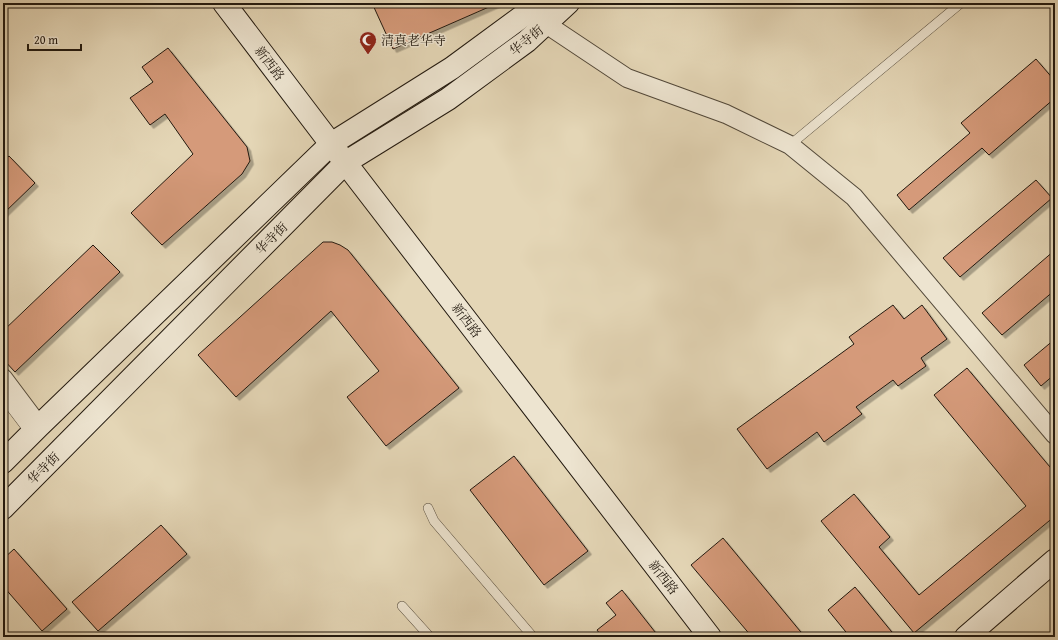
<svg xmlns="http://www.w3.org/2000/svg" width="1058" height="640" font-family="'Gentium Book Plus','Noto Serif SC',serif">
  <defs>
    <filter id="shadow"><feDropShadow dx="3.5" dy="3.5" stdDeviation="0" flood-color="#0004"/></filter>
  </defs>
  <rect width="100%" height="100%" fill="#e4d6b6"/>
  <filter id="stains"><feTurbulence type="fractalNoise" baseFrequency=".005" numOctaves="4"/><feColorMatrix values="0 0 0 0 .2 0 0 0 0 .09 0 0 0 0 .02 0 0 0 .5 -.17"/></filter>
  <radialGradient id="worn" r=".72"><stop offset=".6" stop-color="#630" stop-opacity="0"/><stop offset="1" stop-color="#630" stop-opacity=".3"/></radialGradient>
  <g fill="#d59a7a" stroke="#22190f" filter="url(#shadow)">
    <path d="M372,3H498L393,49Z"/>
    <path d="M168,48L247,147L250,161L242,174L162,245L131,213L193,154L165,114L150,125L130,98L153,82L142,67Z"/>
    <path d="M1036,59L1055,81V98L989,155L982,148L909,210L897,195L970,133L961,123Z"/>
    <path d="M9,156L35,183L3,214V161Z"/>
    <path d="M1036,180L1052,198L960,277L943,258Z"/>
    <path d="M323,242H332L340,245L348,250L459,388L386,446L347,397L379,371L331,311L236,397L198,355Z"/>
    <path d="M93,245L120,272L15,372L3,359V331Z"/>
    <path d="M1055,250V290L1002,335L982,313Z"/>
    <path d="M893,305L904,319L922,305L947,339L921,358L926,366L898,386L893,380L856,407L862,414L824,442L817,432L767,469L737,429L854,344L849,337Z"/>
    <path d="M1055,339V374L1041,386L1024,365Z"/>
    <path d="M967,368L1055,473V516L914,633L821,521L854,494L890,537L879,547L919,595L1026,506L934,395Z"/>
    <path d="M514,456L588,551L544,585L470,490Z"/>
    <path d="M161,525L187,554L98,631L72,602Z"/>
    <path d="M723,538L805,637H752L691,565Z"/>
    <path d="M14,549L67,609L42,631L3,586V559Z"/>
    <path d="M855,587L896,637H850L828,610Z"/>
    <path d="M622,590L659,637H602L597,630L616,615L606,603Z"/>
  </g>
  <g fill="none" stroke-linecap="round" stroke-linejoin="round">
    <g stroke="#524839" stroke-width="10">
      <g id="lane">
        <path d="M790,145L961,3"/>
        <path d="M3,397L31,434"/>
        <path d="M428,508L434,521L533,637"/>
        <path d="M402,606L430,637"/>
      </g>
    </g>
    <g stroke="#524839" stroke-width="20">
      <g id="street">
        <path d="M546,24L627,78L726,114L790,145L854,197L1055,435"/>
        <path d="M3,378L39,426"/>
      </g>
    </g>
    <g stroke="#22190f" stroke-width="24">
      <g id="secondary">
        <path d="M224,3L331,144L710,637"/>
        <path d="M3,462L39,426L331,144L452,68L535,7L538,3"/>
        <path d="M3,508L346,162L448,99L527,41L568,3"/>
        <path d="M966,637L1055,560"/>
      </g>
    </g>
    <use href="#lane" stroke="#ede4d0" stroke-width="9"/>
    <use href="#street" stroke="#ede4d0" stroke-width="18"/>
    <use href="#secondary" stroke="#ede4d0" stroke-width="22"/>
  </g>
  <defs>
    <g id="mosque-pin" transform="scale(0.9)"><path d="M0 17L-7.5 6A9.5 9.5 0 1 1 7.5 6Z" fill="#8f2418" stroke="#ede4d0"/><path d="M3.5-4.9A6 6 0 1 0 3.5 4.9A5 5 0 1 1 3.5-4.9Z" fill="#fff"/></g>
  </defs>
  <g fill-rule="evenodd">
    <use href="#mosque-pin" x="368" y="40"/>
  </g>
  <g text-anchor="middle" stroke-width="3" stroke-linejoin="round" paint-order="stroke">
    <g font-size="13" fill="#22190f" stroke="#ede4d0" text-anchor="start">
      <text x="381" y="45">清真老华寺</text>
    </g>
    <g font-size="13" fill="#22190f" stroke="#ede4d0">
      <text transform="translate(526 40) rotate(-39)" y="5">华寺街</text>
      <text transform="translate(270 63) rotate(53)" y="5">新西路</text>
      <text transform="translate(271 238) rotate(-45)" y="5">华寺街</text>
      <text transform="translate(467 320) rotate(53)" y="5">新西路</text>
      <text transform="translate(43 468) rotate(-45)" y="5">华寺街</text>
      <text transform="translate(664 577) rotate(52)" y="5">新西路</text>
    </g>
  </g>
  <rect width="1058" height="640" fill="none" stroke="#e4d6b6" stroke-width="16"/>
  <rect x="4" y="4" width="1050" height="632" fill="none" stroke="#22190f" stroke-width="2"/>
  <rect x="8" y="8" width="1042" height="624" fill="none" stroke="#22190f"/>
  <path d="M28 44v6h53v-6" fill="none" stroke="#22190f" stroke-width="2"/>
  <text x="34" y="44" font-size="12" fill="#22190f" stroke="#ede4d0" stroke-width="3" paint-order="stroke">20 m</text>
  <rect width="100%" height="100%" filter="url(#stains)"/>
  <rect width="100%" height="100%" fill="url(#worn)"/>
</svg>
